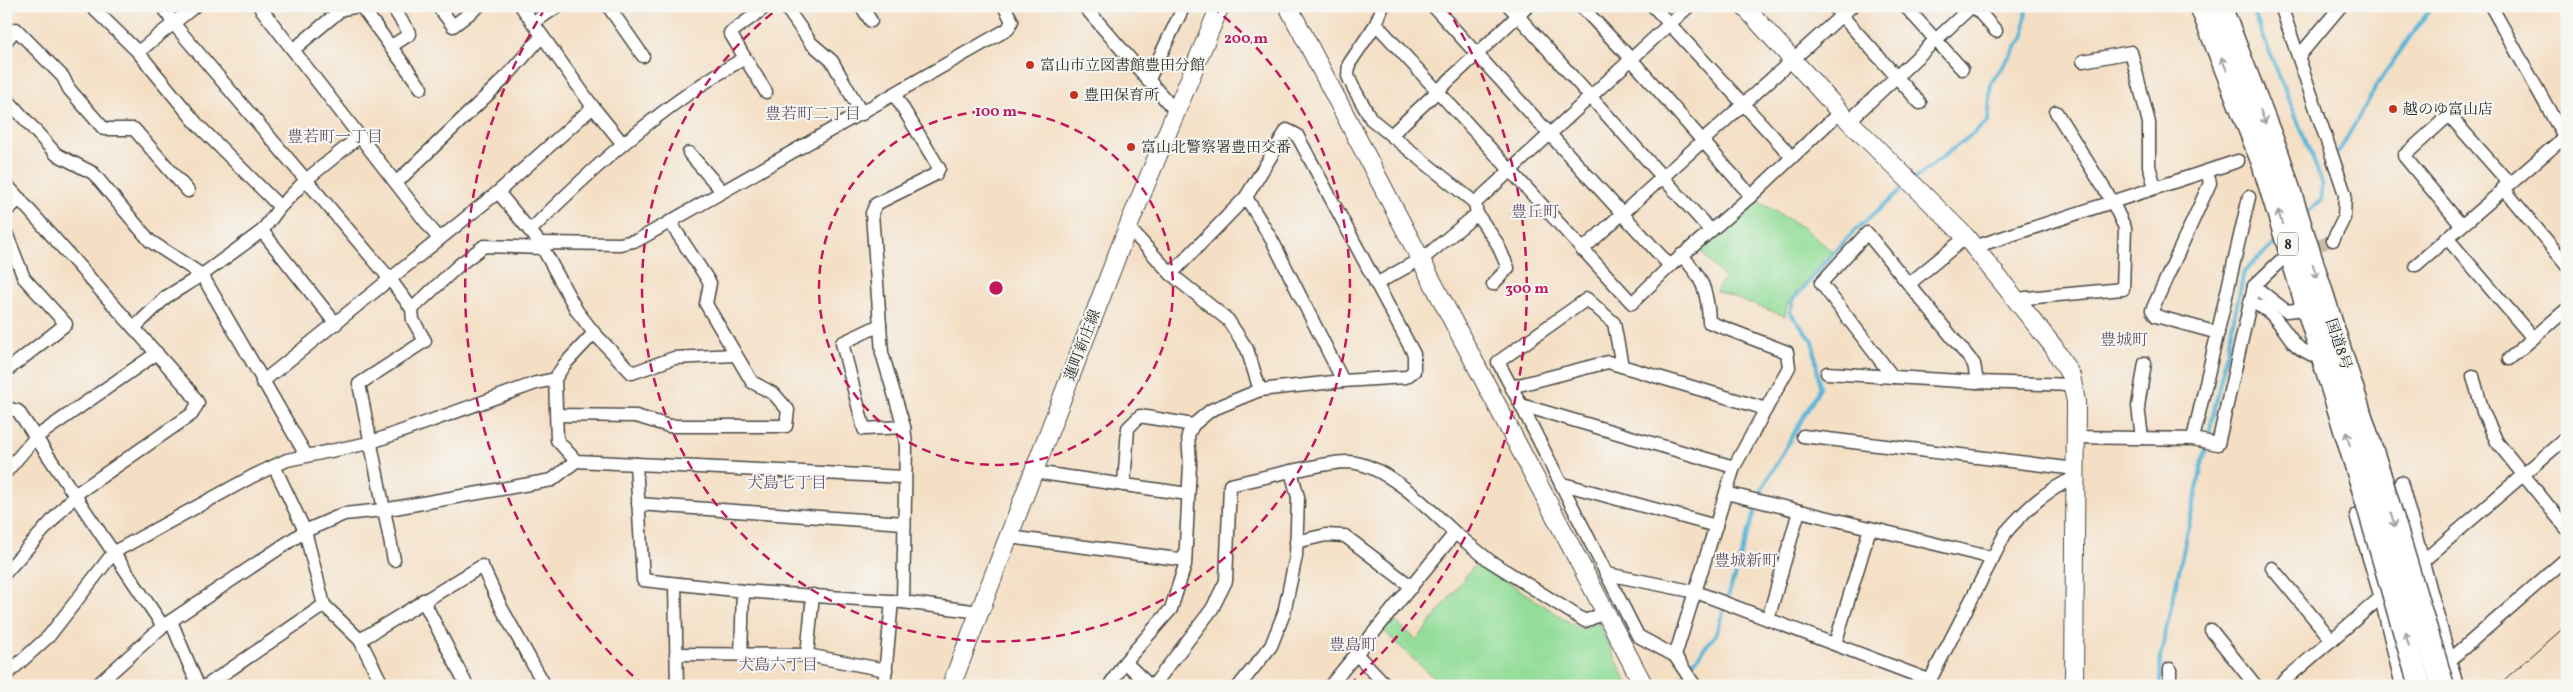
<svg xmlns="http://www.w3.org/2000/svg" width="2573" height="692" font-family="Vollkorn,'Noto Serif JP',serif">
  <rect width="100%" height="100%" fill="#f6f6f2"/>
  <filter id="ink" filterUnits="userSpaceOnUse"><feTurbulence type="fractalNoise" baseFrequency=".02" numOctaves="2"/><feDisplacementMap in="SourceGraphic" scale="10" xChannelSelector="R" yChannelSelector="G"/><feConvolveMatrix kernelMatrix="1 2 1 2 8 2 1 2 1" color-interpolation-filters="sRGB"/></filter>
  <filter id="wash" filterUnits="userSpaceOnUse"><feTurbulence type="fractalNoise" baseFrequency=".0096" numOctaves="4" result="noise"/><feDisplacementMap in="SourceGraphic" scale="20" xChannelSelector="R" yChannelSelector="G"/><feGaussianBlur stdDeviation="1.12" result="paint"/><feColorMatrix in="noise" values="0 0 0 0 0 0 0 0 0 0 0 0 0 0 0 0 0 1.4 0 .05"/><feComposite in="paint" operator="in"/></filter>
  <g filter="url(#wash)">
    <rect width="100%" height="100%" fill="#f4dfc5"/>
    <g fill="#92dd98" stroke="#5e8462">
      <path d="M1754,199L1802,227L1832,251L1788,302L1785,316L1716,291L1724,278L1699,249Z"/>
      <path d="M1477,562L1580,629L1598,623L1629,686H1442L1384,631L1394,620L1417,640Z"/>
    </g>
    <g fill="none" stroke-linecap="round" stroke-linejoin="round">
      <g stroke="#57b5d6" stroke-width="4">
        <path d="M2251,6L2321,179L2322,199L2305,215"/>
        <path d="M2338,153L2382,77L2432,6"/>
        <path d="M1914,179L1988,122L1991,83L2024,36L2026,6"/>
        <path d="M1688,669L1716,634L1762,489L1820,388L1813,341L1790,313L1793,300L1850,235L1907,185"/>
        <path d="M1675,686L1684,675"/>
        <path d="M2160,686V658L2244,272L2278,240"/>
      </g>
    </g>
  </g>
  <g filter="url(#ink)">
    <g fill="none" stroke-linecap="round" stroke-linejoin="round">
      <path stroke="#ccbba6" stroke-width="12" stroke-dasharray="12 6" stroke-linecap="butt" d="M2303,252L2333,240"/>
      <g stroke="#494642" stroke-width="15">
        <g id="street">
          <path d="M91,6L138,52L197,124L280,207L307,179L360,136"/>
          <path d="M163,6L173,23L390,279L498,192L540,243L577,311L594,333L564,365L555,379L557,440L576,461L904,477"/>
          <path d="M259,6L439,239"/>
          <path d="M361,6L421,88"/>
          <path d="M438,6L453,26L479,6"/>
          <path d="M521,6L593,107L623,144"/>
          <path d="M608,6L643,56"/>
          <path d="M785,6L811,43L832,61L862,114"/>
          <path d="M861,6L871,21"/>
          <path d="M1084,6L1177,113"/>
          <path d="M1433,6L1670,266"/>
          <path d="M1509,6L1710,230"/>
          <path d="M1581,6L1631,59L1751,196"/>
          <path d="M1653,6L1792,157"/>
          <path d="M1833,6L1920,103"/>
          <path d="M1905,6L1962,69"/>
          <path d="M1974,6L1996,31"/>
          <path d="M2281,6L2345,194L2344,218L2333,240"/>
          <path d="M2491,6L2564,137L2567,147"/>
          <path d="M533,23L558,6"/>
          <path d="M1376,24L1632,303L1670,266L1751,196L1840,112"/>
          <path d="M6,41L16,29L63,77L69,89L104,129H134L188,191"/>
          <path d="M390,47L410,34L392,6"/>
          <path d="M293,50L342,9L360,6"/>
          <path d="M138,52L195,6"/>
          <path d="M2299,56L2341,6"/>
          <path d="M745,58L766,92"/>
          <path d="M2083,61L2131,52L2149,123V166L2155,187"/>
          <path d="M1148,81L1184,6"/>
          <path d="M6,98L56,154L93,173L150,241L202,275L306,455"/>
          <path d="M1849,121L1972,6"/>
          <path d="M1287,130L1297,135L1414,354V371L1406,377L1343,381L1273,242L1246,197Z"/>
          <path d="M1391,135L1528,6"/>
          <path d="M689,153L722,191"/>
          <path d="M2207,172L2210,183L2152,310L2156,316L2218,333"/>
          <path d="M396,183L505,78L542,36"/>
          <path d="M6,184L190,391L198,403L192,414L76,494L6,572"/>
          <path d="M2503,188L2567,265"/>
          <path d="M498,192L593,107"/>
          <path d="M1475,203L1689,6"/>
          <path d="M6,211L20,199"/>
          <path d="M1477,214L1497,243L1508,268L1493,284"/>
          <path d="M2461,225L2404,156L2449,115L2509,183"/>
          <path d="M1128,227L1171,274L1228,320L1247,349L1260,390"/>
          <path d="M262,231L280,207"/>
          <path d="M530,231C594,166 665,103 745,58L730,33L767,6"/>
          <path d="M6,233L24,278L66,324L6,371"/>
          <path d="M2447,238L2533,338"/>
          <path d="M540,243L620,244L638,240L1008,29L1012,21L1004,6"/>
          <path d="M1974,247L2238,161"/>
          <path d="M1582,250L1852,6"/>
          <path d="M1681,255C1703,277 1708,293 1709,322L1787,352L1789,367L1734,467L1675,656L1638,636L1521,405L1734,467"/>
          <path d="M2416,265L2567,135"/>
          <path d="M1171,274L1246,197"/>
          <path d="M1376,284L1426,256L1477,214L1475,203L1371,119L1353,87L1348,76L1349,64L1376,24L1383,6"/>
          <path d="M1909,284L1966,237"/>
          <path d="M2254,286L2286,311L2296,310L2306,301"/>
          <path d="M2016,299L2123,289L2125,228L2112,201L2056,112"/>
          <path d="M2250,303C2271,306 2282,328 2294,343C2300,351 2316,356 2325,361"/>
          <path d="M412,309L459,265L484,246L542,248"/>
          <path d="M880,325L842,343L864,429L904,427"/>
          <path d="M134,328L166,297L202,275L262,231L336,324"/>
          <path d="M594,333L632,373L674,358L735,355"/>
          <path d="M2509,359L2567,309"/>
          <path d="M1827,373L1977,382L2074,385"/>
          <path d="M2473,376L2483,412L2497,442L2567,529"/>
          <path d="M1893,377L1821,283L1867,233L1974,364L1977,382"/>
          <path d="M262,382L390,279L412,309L413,320L425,341L359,384L394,560"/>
          <path d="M1511,387L1608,362L1766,409"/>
          <path d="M1521,405L1498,362L1587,299L1614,323L1622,366"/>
          <path d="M6,408L18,411L163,626"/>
          <path d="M557,415L636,416L669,426H786L788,410L774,394L752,382L706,304L710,283L670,222"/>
          <path d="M1803,436L2076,469"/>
          <path d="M2075,437L2193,439L2218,444L2254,286L2280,261"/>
          <path d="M2142,438L2138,406L2145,363"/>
          <path d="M2193,439L2249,197"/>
          <path d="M636,464L643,580L743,591L903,602L906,445L904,427L882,353L872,213L876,204L936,174L939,168L895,95"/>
          <path d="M274,466L305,531L324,605L360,640L383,686"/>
          <path d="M6,472L35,438L157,353"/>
          <path d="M1034,472L1188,494"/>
          <path d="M2401,482L2457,686"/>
          <path d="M1563,484L1716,526"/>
          <path d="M1124,485L1128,428L1140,416L1193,425"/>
          <path d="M1726,493L1993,558"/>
          <path d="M638,504L904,523"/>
          <path d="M2356,515L2381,598L2402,686"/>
          <path d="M1455,533L1490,561L1585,621L1607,612"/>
          <path d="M1009,537L1185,560"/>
          <path d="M1296,542L1326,535L1345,536L1412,587"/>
          <path d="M2272,568L2332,640"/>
          <path d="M1607,574L1696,592L1929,680"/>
          <path d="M675,585L677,686"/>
          <path d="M423,600L467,686"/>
          <path d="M903,602L980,612"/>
          <path d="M1768,619L1799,511"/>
          <path d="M171,621L198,686"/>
          <path d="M2211,630L2256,686"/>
          <path d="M360,640L482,566L502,609L545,686"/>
          <path d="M1835,644L1870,528"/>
          <path d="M676,654L807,655L886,670"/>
          <path d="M1356,654L1387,686"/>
          <path d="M741,655L743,591"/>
          <path d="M807,655L813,595"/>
          <path d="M1675,656L1695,686"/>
          <path d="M1125,662L1150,686"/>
          <path d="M2444,665L2567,558"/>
          <path d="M6,675L49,636L114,552L253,476L287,460L369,443L536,383L555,379"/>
          <path d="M96,686L163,626L305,531L344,514L383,510L552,480L576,461"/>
          <path d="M206,686L324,605"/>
          <path d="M884,686L892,601"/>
          <path d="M1109,686L1125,662L1171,609L1185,565L1190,464L1188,435L1193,425L1211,410L1260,390L1343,381"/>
          <path d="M1153,686L1212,609L1226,581L1230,485L1291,471"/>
          <path d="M1239,686L1271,646L1284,613L1296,556L1298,497L1291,471C1309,468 1330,462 1348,462C1384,463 1430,509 1455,533L1330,686"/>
          <path d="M1927,686L2006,532C2028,507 2045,491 2076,477"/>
          <path d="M2170,686V669"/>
          <path d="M2278,686L2567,437"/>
        </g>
      </g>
      <g stroke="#494642" stroke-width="20">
        <g id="secondary">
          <path d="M1288,6L1644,686"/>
          <path d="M1744,6L1840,112L1966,237L2053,346L2071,376L2076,402L2074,686"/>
          <path d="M951,686L1128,227L1220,6"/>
        </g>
      </g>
      <g stroke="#494642" stroke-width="25">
        <g id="highway">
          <path d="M2201,6L2263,163L2362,485"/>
          <path d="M2220,6L2278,155L2379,473"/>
        </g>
      </g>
      <use href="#street" stroke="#fff" stroke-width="12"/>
      <use href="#secondary" stroke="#fff" stroke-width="18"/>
      <use href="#highway" stroke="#fff" stroke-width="22"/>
      <path stroke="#2b2b2b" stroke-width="1" d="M2497,686L2567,625"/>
      <g stroke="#494642" stroke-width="25" stroke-linecap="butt">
        <g id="highway-bridge">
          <path d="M2379,473L2443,686"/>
          <path d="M2362,485L2420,686"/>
        </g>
      </g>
      <use href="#highway-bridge" stroke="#fff" stroke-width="22"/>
    </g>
    <defs><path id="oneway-shaft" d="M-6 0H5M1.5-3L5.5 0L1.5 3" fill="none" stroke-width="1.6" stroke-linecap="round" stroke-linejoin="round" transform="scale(1.25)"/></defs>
    <g stroke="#a0a0a0">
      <use href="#oneway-shaft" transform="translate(2224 64) rotate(-112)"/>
      <use href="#oneway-shaft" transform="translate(2263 117) rotate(69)"/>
      <use href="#oneway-shaft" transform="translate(2280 217) rotate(-107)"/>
      <use href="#oneway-shaft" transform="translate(2315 271) rotate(72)"/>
      <use href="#oneway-shaft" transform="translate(2348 439) rotate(-107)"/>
      <use href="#oneway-shaft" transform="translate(2393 520) rotate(73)"/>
      <use href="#oneway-shaft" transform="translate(2407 639) rotate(-105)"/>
    </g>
  </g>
  <g fill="none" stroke="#c2185b" stroke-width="2.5" stroke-dasharray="9 6">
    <circle cx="996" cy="288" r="177"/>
    <path d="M1212 7A354 354 0 1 1 780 7"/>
    <path d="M644 686A531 531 0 0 1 546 7M1446 7A531 531 0 0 1 1348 686"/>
  </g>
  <g fill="#c8321e" stroke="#f6f6f2" stroke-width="2">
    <circle cx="1030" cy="65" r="5"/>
    <circle cx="1074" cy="95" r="5"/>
    <circle cx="2393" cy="109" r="5"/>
    <circle cx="1131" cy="147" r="5"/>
  </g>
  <g text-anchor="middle" stroke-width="4" stroke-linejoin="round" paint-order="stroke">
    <rect fill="#f6f6f2" stroke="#686867" stroke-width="1" x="2278" y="232.5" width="20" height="23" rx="4"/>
    <g font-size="14" font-weight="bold" fill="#2b2b2b">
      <text x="2288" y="249">8</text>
    </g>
    <g font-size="15" fill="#2b2b2b" stroke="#f6f6f2" text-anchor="start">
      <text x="1040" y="70">富山市立図書館豊田分館</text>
      <text x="1084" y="100">豊田保育所</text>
      <text x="2403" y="114">越のゆ富山店</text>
      <text x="1141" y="152">富山北警察署豊田交番</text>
    </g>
    <g font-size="15" fill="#2b2b2b" stroke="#f6f6f2">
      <text transform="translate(2339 344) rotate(72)" y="5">国道8号</text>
      <text transform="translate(1082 345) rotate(-69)" y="5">蓮町新庄線</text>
    </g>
    <g font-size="16" fill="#6a5a6e" stroke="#f6f6f2">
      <text x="813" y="119">豊若町二丁目</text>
      <text x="335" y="142">豊若町一丁目</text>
      <text x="1535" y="217">豊丘町</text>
      <text x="2124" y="345">豊城町</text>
      <text x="787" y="488">犬島七丁目</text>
      <text x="1746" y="566">豊城新町</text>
      <text x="1353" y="650">豊島町</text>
      <text x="778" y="670">犬島六丁目</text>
    </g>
  </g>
  <circle cx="996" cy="288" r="8" fill="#c2185b" stroke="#f6f6f2" stroke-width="2.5"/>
  <g font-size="15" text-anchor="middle" font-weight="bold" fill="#c2185b" stroke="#f6f6f2" stroke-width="4" stroke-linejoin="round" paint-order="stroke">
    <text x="1246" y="43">200 m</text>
    <text x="996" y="116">100 m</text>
    <text x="1527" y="293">300 m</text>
  </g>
  <rect width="2573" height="692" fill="none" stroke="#f6f6f2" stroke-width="25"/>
</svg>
